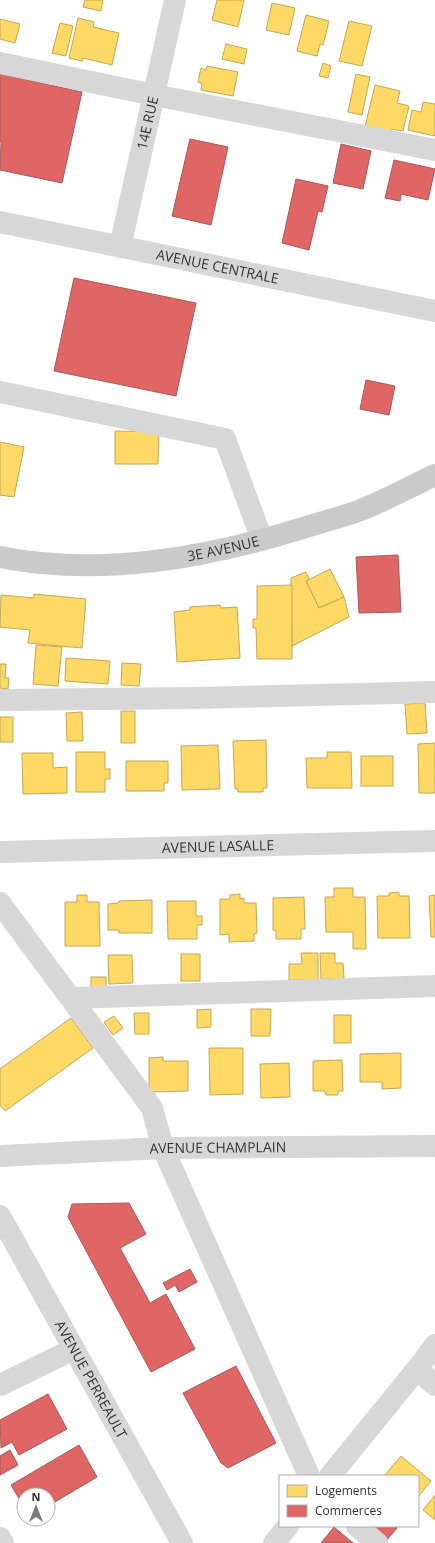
<svg xmlns="http://www.w3.org/2000/svg" width="435" height="1543" font-family="'Open Sans',sans-serif">
  <rect width="100%" height="100%" fill="#fff"/>
  <g fill="#ffd966" stroke="#c2a757">
    <path d="M85,0H103L101,11L83,7Z"/>
    <path d="M217,0H244L238,27L212,20Z"/>
    <path d="M272,3L295,8L289,35L266,30Z"/>
    <path d="M306,15L329,21L323,45L320,44L317,56L297,51Z"/>
    <path d="M78,18L94,22L93,27L119,33L112,65L83,58L82,61L69,58Z"/>
    <path d="M0,19L20,24L15,43L0,39Z"/>
    <path d="M349,21L372,26L362,66L339,61Z"/>
    <path d="M60,23L73,26L66,56L52,53Z"/>
    <path d="M226,44L247,49L244,64L222,59Z"/>
    <path d="M323,63L331,66L328,78L319,76Z"/>
    <path d="M207,66L238,72L233,96L201,90L202,83L198,82L201,68L206,70Z"/>
    <path d="M356,74L370,77L362,115L348,112Z"/>
    <path d="M375,85L400,91L397,103L409,106L403,131L392,129L391,132L365,127Z"/>
    <path d="M423,102L435,104V136L408,130L412,110L421,112Z"/>
    <path d="M115,431L159,432L158,464H115Z"/>
    <path d="M0,442L24,447L14,497L0,495Z"/>
    <path d="M330,569L344,597L319,608L306,581Z"/>
    <path d="M306,572L309,579L306,581L319,608L344,597L349,617L292,646L291,578Z"/>
    <path d="M292,585V659H257L256,628H253V619H257V586Z"/>
    <path d="M34,594L86,599L82,648L28,643L30,630L0,627L1,595L34,598Z"/>
    <path d="M220,605L221,608L237,607L240,658L177,662L174,612L190,610V607Z"/>
    <path d="M36,645L62,647L58,686L33,684Z"/>
    <path d="M66,658L110,661L108,684L65,681Z"/>
    <path d="M122,663L141,664L139,686L121,685Z"/>
    <path d="M0,664H6L5,678H9L8,689L0,688Z"/>
    <path d="M425,703L427,733L407,734L405,704Z"/>
    <rect x="121" y="711" width="14" height="32"/>
    <path d="M82,712L83,741H67L66,713Z"/>
    <rect x="0" y="717" width="13" height="25"/>
    <path d="M266,740L267,788H263V792H238V789H235L233,741Z"/>
    <path d="M435,743V793H419L418,744Z"/>
    <path d="M218,745L220,789L182,790L181,746Z"/>
    <path d="M76,752H105V769H110V779H105V792H76Z"/>
    <path d="M327,752H351L352,788H307L306,758H327Z"/>
    <path d="M22,753H53V768L67,767V793L23,794Z"/>
    <rect x="361" y="756" width="32" height="30"/>
    <path d="M126,761H168V783H164V791H126Z"/>
    <path d="M334,888H353V897H365L366,949H353V932H326L325,897H334Z"/>
    <path d="M399,892V896H409L410,938H378L377,896H389V893Z"/>
    <path d="M240,894V899L244,898V903H256L257,933L254,934V941L229,942V934L220,935V899H230V895Z"/>
    <path d="M77,895H87V902H99L100,946H65V902H77Z"/>
    <path d="M435,895V937H431L429,896Z"/>
    <path d="M304,897L305,929H301V939H276V930H273V898Z"/>
    <path d="M152,900V933H119V930H108V904L119,903V901Z"/>
    <path d="M167,901H196V916H202V925H197V939H168Z"/>
    <path d="M301,953H318V980H289V964H302Z"/>
    <path d="M320,953H335V963H343L344,979H321Z"/>
    <rect x="181" y="954" width="19" height="27"/>
    <path d="M108,955H132L133,983L109,984Z"/>
    <rect x="91" y="977" width="15" height="11"/>
    <path d="M211,1009V1027L197,1028V1010Z"/>
    <path d="M251,1009H271L270,1036H251Z"/>
    <path d="M134,1013H149V1034H135Z"/>
    <rect x="334" y="1015" width="17" height="28"/>
    <path d="M114,1016L123,1028L113,1035L104,1022Z"/>
    <path d="M71,1018L93,1048L5,1111L0,1105V1069Z"/>
    <path d="M209,1048H243V1094L210,1095Z"/>
    <path d="M401,1053V1088L382,1089V1082H360V1054Z"/>
    <path d="M163,1057V1061H188V1091L149,1092V1058Z"/>
    <path d="M342,1060L343,1091H338V1095H326L325,1091H313V1061Z"/>
    <path d="M289,1063L290,1097L261,1098L260,1064Z"/>
    <path d="M401,1456L431,1481L418,1497V1476H384Z"/>
    <path d="M435,1495V1520L423,1510Z"/>
  </g>
  <g fill="#e06666" stroke="#ac5757">
    <path d="M0,74L82,92L62,183L0,170L1,142L0,141Z"/>
    <path d="M190,139L228,147L211,225L172,216Z"/>
    <path d="M341,144L371,151L363,189L333,183Z"/>
    <path d="M394,160L435,169L428,200L401,194L400,201L385,198Z"/>
    <path d="M296,179L328,186L322,212L318,211L309,250L282,243Z"/>
    <path d="M74,278L196,303L176,396L54,371Z"/>
    <path d="M366,380L395,386L389,415L360,409Z"/>
    <path d="M398,555L401,612L359,613L356,557Z"/>
    <path d="M129,1203L146,1234L120,1248L150,1303L166,1294L195,1349L151,1372L68,1217L72,1204Z"/>
    <path d="M190,1269L197,1282L179,1292L175,1285L167,1290L163,1283Z"/>
    <path d="M236,1366L276,1443L228,1468L221,1463L183,1393Z"/>
    <path d="M48,1394L67,1429L19,1455L12,1442L1,1448L0,1420Z"/>
    <path d="M79,1445L97,1477L48,1506V1495H24V1507L11,1485Z"/>
    <path d="M10,1450L18,1465L0,1475V1456Z"/>
    <path d="M368,1526H395L397,1528L386,1541Z"/>
    <path d="M334,1527L353,1543H321Z"/>
  </g>
  <g fill="none" stroke-linecap="round" stroke-linejoin="round">
    <g stroke="#d7d7d7" stroke-width="22">
      <path d="M0,63L154,95L435,150"/>
      <path id="s1" d="M0,222L435,311"/>
      <path id="s2" d="M120,247L175,0"/>
      <path d="M0,392L225,439L262,540"/>
      <path d="M0,700L198,698L435,692"/>
      <path id="s3" d="M0,852L435,841"/>
      <path d="M0,903L152,1108L163,1148L309,1476"/>
      <path d="M71,998L435,986"/>
      <path id="s4" d="M0,1156L163,1148L435,1146"/>
      <path id="s5" d="M0,1216L182,1543"/>
      <path d="M417,1369L435,1385"/>
      <path d="M0,1385L74,1349"/>
      <path d="M330,1476L417,1369L435,1345"/>
      <path d="M357,1526L377,1543"/>
      <path d="M0,1538L3,1543"/>
      <path d="M274,1543L288,1526"/>
    </g>
    <path stroke="#cacaca" stroke-width="22" id="s6" d="M0,557C102,577 205,558 303,528C322,522 342,517 361,510C386,500 410,487 435,475"/>
  </g>
  <g text-anchor="middle" stroke-width="4" stroke-linejoin="round" paint-order="stroke">
    <g font-size="14" fill="#333" stroke="#fff">
      <text dy="5" stroke="none"><textPath href="#s2" startOffset="127">14E RUE</textPath></text>
      <text dy="5" stroke="none"><textPath href="#s1" startOffset="222">AVENUE CENTRALE</textPath></text>
      <text dy="5" stroke="none"><textPath href="#s6" startOffset="225">3E AVENUE</textPath></text>
      <text dy="5" stroke="none"><textPath href="#s3" startOffset="218">AVENUE LASALLE</textPath></text>
      <text dy="5" stroke="none"><textPath href="#s4" startOffset="218">AVENUE CHAMPLAIN</textPath></text>
      <text dy="5" stroke="none"><textPath href="#s5" startOffset="187">AVENUE PERREAULT</textPath></text>
    </g>
  </g>
  <rect x="279" y="1475" width="140" height="52" fill="#ffffff" stroke="#adadad"/>
  <rect x="287" y="1485" width="20" height="12" fill="#ffd966" stroke="#adadad"/>
  <text x="315" y="1495" font-size="12" fill="#333333">Logements</text>
  <rect x="287" y="1505" width="20" height="12" fill="#e06666" stroke="#adadad"/>
  <text x="315" y="1515" font-size="12" fill="#333333">Commerces</text>
  <g transform="translate(36 1507)"><circle r="19" fill="#ffffff" stroke="#adadad"/>
  <path d="M0-3L7 15L0 10L-7 15Z" fill="#7a7a7a"/>
  <text y="-6" font-size="11" font-weight="bold" text-anchor="middle" fill="#333333">N</text>
  </g>
</svg>
